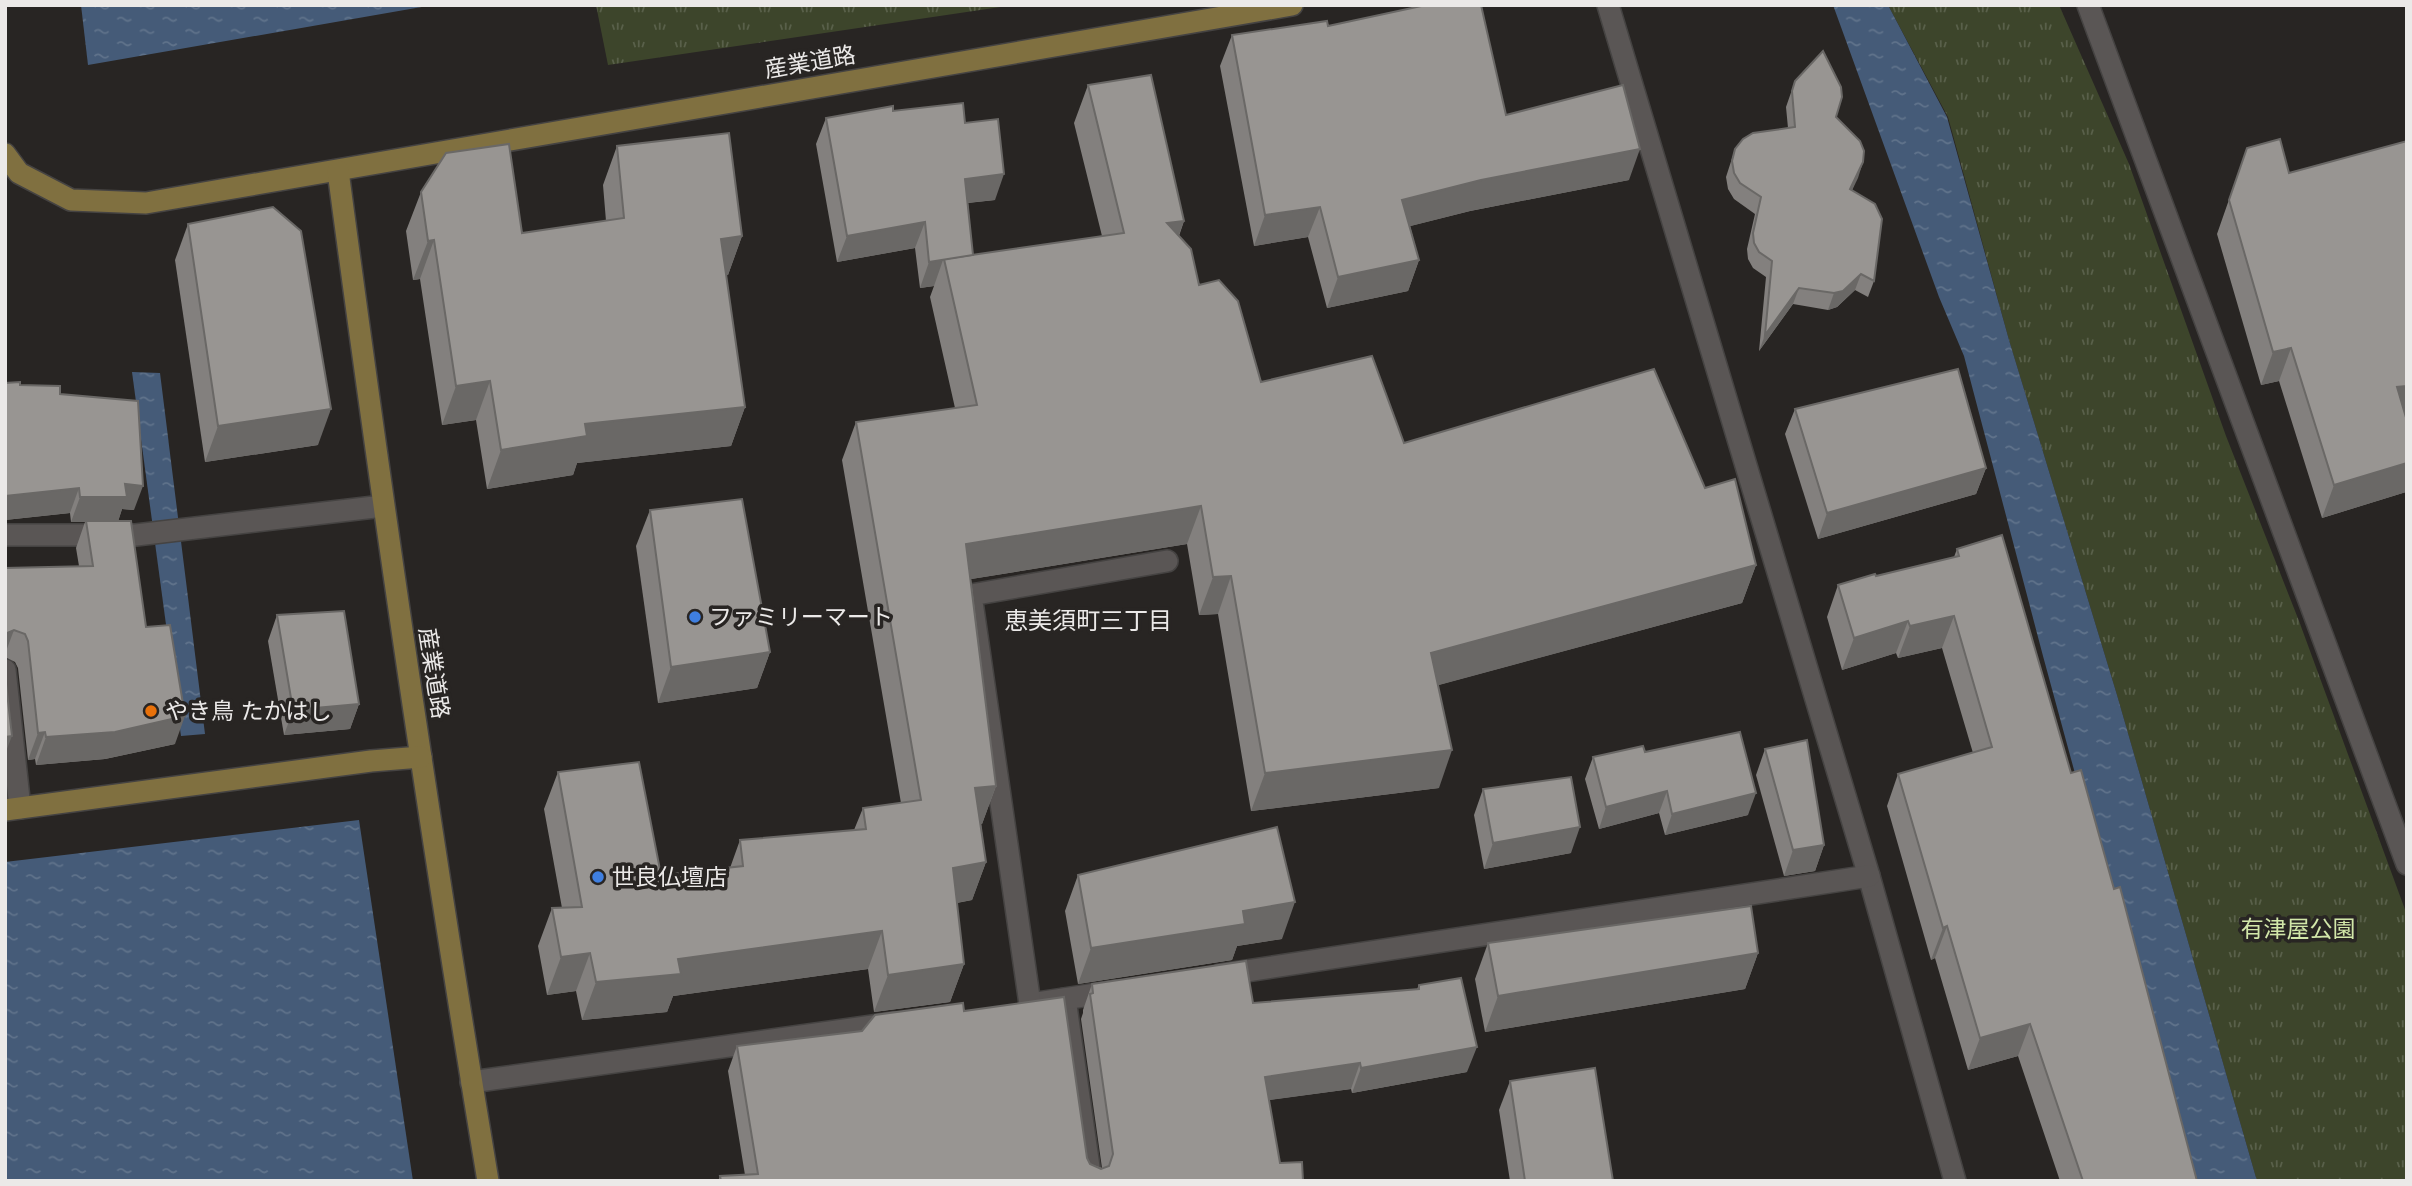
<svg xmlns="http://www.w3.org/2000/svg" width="2412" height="1186" font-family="Inter,'Noto Sans JP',sans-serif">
  <defs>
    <pattern id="park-tufts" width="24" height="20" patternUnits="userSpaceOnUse" patternTransform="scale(1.75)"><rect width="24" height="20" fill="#3d452b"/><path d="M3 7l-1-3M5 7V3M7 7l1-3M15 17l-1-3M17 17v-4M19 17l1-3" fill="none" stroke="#59604a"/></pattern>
    <pattern id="water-ripples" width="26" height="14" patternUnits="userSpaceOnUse" patternTransform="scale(1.75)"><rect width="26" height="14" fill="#455b78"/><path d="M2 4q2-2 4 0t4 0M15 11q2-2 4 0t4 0" fill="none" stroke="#60738b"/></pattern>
  </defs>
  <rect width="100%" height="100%" fill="#282523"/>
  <g fill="url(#park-tufts)">
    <path d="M596,5H1014L608,65Z"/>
    <path d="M1888,5H2059L2129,164L2226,436L2299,621L2407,915V1181H2257L2117,695L2009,340L1948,117Z"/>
  </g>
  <g fill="url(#water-ripples)">
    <path d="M81,5H433L88,65Z"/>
    <path d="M1833,5H1888L1947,117L2009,340L2117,695L2257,1181H2186L2043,656L1964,356L1939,297Z"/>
    <path d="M132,372L160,373L205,734L181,736Z"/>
    <path d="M359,820L413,1181H5V862Z"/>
  </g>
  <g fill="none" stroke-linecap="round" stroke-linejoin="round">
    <g stroke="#454342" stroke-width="24">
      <g id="street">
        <path d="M1608,5L1869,876L1955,1181"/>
        <path d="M2088,5L2407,864"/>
        <path d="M5,535H136L383,506"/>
        <path d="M5,670L20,808"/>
        <path d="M1220,975L1869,876"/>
        <path d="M1065,999L1091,1181"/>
        <path d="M1037,1003L1116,991"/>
        <path d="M1030,1004L971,595L1167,561"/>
        <path d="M471,1082L894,1023"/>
      </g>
    </g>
    <g stroke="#454342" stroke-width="24">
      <g id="secondary">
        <path d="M5,154L19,173L71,200L146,203L1292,5"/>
        <path d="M338,171C383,509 432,845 488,1181"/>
        <path d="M5,810L371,761L421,757"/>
      </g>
    </g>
    <use href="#street" stroke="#5a5655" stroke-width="21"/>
    <use href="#secondary" stroke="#807040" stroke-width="21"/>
  </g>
  <g fill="#83807e">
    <path d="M1328,26L1506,115L1629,180L1470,211L1410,226L1419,260L1408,291L1327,308L1308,237L1254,246L1220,66L1232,35Z"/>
    <path d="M1795,81L1836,117L1863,162L1852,190L1874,281L1868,297L1855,290L1837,307L1828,310L1793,304L1759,351L1766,277L1753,268L1748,259L1747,249L1755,214L1734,199L1728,189L1726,177L1735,149L1788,128L1786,107Z"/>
    <path d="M1088,85L1184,221L1179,236L1199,285L1261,382L1404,443L1705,488L1756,565L1742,603L1438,685L1439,788L1251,811L1218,614L1199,615L1187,544L971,579L996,786L982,824H981L986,862L972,900L957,903L964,964L950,1002L874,1012L868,969L673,996L667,1012L582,1020L576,991L547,995L538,946L552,908H562L544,809L558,772L661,875L730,868L740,840L854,830L863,808L901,803L842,460L856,422L955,408L930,297L934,286L920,288L915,248L837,262L816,144L826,118L965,123L995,200L968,203L973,255L1102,236L1074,123Z"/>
    <path d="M617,146L742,236L728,275H726L745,407L731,446L577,463L573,475L487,489L476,420L442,425L420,279L413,280L406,231L421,192L522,233L606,221L603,185Z"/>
    <path d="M2247,148L2289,173L2406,418V492L2322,518L2279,381L2261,385L2217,234Z"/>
    <path d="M188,224L318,445L205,462L175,260Z"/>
    <path d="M5,383L20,385L60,394L134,510L122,509L118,521L146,627L175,744L105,759L36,765L35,759L28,760L18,668L15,662L5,657V568L79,566L76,548L85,522H71L70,513L5,520Z"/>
    <path d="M1795,409L1986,468L1976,494L1818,539L1785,434Z"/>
    <path d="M650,510L770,652L757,688L658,703L636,546Z"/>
    <path d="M1957,549L2071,773L2114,889L2197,1181H2060L2018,1056L1968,1070L1935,958L1931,960L1887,806L1898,774L1973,753L1942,648L1898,658L1896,653L1842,670L1827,617L1838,585L1954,557Z"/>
    <path d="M277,615L359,704L350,729L284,735L268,641Z"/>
    <path d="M1765,749L1824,845L1815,871L1784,876L1756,775Z"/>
    <path d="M1645,752L1748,815L1665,835L1659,813L1599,829L1585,779L1593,757Z"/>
    <path d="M1483,789L1571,853L1484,869L1474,815Z"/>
    <path d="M1078,875L1282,939L1237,946L1232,960L1078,984L1065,911Z"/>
    <path d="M1488,943L1758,953L1745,989L1485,1032L1475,979Z"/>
    <path d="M1092,984L1253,1003L1417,989L1419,985L1467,1072L1352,1093L1351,1089L1269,1100L1280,1163L1303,1181H718L720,1176L745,1175L728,1071L737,1046L862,1031L964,1011L1087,1158L1090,1164L1102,1168L1081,1019L1083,1013V1010Z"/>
    <path d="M1510,1081L1613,1181H1510L1499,1110Z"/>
  </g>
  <g fill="#6a6866">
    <path d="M1640,149L1629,180L1470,211L1391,231L1402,200L1481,180Z"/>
    <path d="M1863,162L1858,178L1845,205L1850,189Z"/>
    <path d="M1004,174L995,200L956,204L965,179Z"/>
    <path d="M1320,207L1308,237L1254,246L1265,215Z"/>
    <path d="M1184,221L1170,259L1167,223Z"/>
    <path d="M925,222L915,248L837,262L847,236Z"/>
    <path d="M742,236L728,275L707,278L721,239Z"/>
    <path d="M434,240L420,279L413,280L428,241Z"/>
    <path d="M943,260L934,286L920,288L929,262Z"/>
    <path d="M1419,260L1408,291L1327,308L1338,277Z"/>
    <path d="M1861,274L1855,290L1837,307L1828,310L1834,293Z"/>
    <path d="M1799,288L1793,304L1759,351L1765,335Z"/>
    <path d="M2291,348L2279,381L2261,385L2273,352Z"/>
    <path d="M490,381L476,420L442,425L456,386Z"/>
    <path d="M2407,386V417L2385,420L2397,387Z"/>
    <path d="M745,407L731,446L577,463L573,475L487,489L501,450L585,424Z"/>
    <path d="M331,409L318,445L205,462L218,426Z"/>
    <path d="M2407,463L2406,492L2322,518L2334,485Z"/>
    <path d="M1986,468L1976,494L1818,539L1827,513Z"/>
    <path d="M125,484L143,486L134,510L122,509L118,522H71L80,497Z"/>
    <path d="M79,488L70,513L5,520V496Z"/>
    <path d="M1201,506L1187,544L953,582L966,544Z"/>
    <path d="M1756,565L1742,603L1417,691L1431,653Z"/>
    <path d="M1231,576L1218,614L1199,615L1213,577Z"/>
    <path d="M1954,616L1942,648L1898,658L1910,626Z"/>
    <path d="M1908,621L1896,653L1842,670L1854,638Z"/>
    <path d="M14,630L5,654V636L7,633Z"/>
    <path d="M770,652L757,688L658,703L671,667Z"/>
    <path d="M359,704L350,729L284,735L293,710Z"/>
    <path d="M185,716L175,744L105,759L36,765L46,737Z"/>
    <path d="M45,732L35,759L28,760L38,733Z"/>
    <path d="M12,736L5,754V737Z"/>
    <path d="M1452,750L1439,788L1251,811L1265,773Z"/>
    <path d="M996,786L982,824L961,826L975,788Z"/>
    <path d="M1667,791L1659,813L1599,829L1606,807Z"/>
    <path d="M1756,793L1748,815L1665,835L1672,814Z"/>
    <path d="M1580,827L1571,853L1484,869L1493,843Z"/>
    <path d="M1824,845L1815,871L1784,876L1793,850Z"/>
    <path d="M986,862L972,900L939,906L953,868Z"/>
    <path d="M1295,902L1282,939L1237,946L1232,960L1078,984L1091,948L1243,911Z"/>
    <path d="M1947,926L1935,958L1931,960L1943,928Z"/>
    <path d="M882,931L868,969L673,996L667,1012L582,1020L596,982L678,959Z"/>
    <path d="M590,953L576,991L547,995L561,957Z"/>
    <path d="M1758,953L1745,989L1485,1032L1498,996Z"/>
    <path d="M964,964L950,1002L874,1012L888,975Z"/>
    <path d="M2030,1024L2018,1056L1968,1070L1980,1038Z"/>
    <path d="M1477,1047L1467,1072L1352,1093L1361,1068Z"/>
    <path d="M1360,1063L1351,1089L1256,1102L1265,1077Z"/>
  </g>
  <g fill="#989592" stroke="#6a6866" stroke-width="2">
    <path d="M1426,5H1481L1506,115L1623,85L1640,149L1481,180L1402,200L1419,260L1338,277L1320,207L1265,215L1232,35L1327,21L1328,26Z"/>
    <path d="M1823,51L1841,87L1842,97L1836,117L1860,141L1864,151L1863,162L1850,189L1875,204L1882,219L1874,281L1861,274L1843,291L1834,293L1799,288L1765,335L1772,261L1759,252L1754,243L1753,233L1761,197L1740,183L1734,173L1732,161L1735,149L1743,139L1753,133L1795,127L1792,91L1795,81Z"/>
    <path d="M1151,75L1184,221L1167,223L1191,249L1199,285L1219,280L1238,301L1261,382L1372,356L1404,443L1654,369L1705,488L1735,479L1756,565L1431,653L1452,750L1265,773L1231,576L1213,577L1201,506L966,544L996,786L975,788L986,862L953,868L964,964L888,975L882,931L678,959L681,974L596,982L590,953L561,957L552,908L582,907L558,772L639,762L661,875L743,866L740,840L866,829L863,808L921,800L856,422L977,405L944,259L1124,233L1088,85Z"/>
    <path d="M963,103L965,123L998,119L1004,174L965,179L973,255L929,262L925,222L847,236L826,118L893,106V111Z"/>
    <path d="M729,133L742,236L721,239L745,407L585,424L587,436L501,450L490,381L456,386L434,240L428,241L421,192L446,153L509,144L522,233L624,218L617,146Z"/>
    <path d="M2280,139L2289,173L2407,141V386L2397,387L2407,421V463L2334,485L2291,348L2273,352L2229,200L2247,148Z"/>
    <path d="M273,207L301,231L331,409L218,426L188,224Z"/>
    <path d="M1958,369L1986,468L1827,513L1795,409Z"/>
    <path d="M20,382V385L60,386V394L138,401L143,486L125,484L127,497H80L79,488L5,496V383Z"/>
    <path d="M742,499L770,652L671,667L650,510Z"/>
    <path d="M86,521H131L146,627L170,625L185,716L115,732L46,737L45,732L38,733L28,641L25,634L14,630L7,633L5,636V568L93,566Z"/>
    <path d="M2002,535L2071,773L2081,770L2114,889L2120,887L2197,1181H2083L2030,1024L1980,1038L1947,926L1943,928L1898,774L1992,747L1954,616L1910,626L1908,621L1854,638L1838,585L1875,574L1876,576L1959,556L1957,549Z"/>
    <path d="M344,611L359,704L293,710L277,615Z"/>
    <path d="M5,675L12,736L5,737Z"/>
    <path d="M1740,732L1756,793L1672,814L1667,791L1606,807L1593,757L1643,746L1645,752Z"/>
    <path d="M1807,740L1824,845L1793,850L1765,749Z"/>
    <path d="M1571,777L1580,827L1493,843L1483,789Z"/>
    <path d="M1277,827L1295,902L1243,911L1245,924L1091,948L1078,875Z"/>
    <path d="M1751,906L1758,953L1498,996L1488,943Z"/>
    <path d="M1246,961L1253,1003L1419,989V985L1461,978L1477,1047L1361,1068L1360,1063L1265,1077L1280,1163L1302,1162L1303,1181H721L720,1176L758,1174L737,1046L862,1031L875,1015L963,1003L964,1011L1064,997L1087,1158L1090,1164L1101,1169L1109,1166L1113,1154L1090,994L1093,993L1092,984Z"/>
    <path d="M1595,1068L1613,1181H1525L1510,1081Z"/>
  </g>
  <g fill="#3f7fe0" stroke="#282523" stroke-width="2.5">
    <circle cx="695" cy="617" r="7"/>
    <circle cx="598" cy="877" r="7"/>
  </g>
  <circle fill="#e8710a" stroke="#282523" stroke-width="2.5" cx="151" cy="711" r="7"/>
  <g text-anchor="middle" stroke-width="7" stroke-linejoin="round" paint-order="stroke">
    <g font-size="23" fill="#ebe9e8" stroke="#282523">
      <text transform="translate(810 62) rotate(-10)" y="8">産業道路</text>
      <text transform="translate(434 673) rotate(81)" y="8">産業道路</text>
    </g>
    <g font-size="23" fill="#ebe9e8" stroke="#282523" text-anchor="start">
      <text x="709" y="625">ファミリーマート</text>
      <text x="165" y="719">やき鳥 たかはし</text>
      <text x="612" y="885">世良仏壇店</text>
    </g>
    <g font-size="23" fill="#d2e7a9" stroke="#282523">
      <text x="2298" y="937">有津屋公園</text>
    </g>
    <g font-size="24" fill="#ebe9e8" stroke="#282523">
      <text x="1088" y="629">恵美須町三丁目</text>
    </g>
  </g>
  <rect width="2412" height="1186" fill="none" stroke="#ebe9e8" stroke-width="14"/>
</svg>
